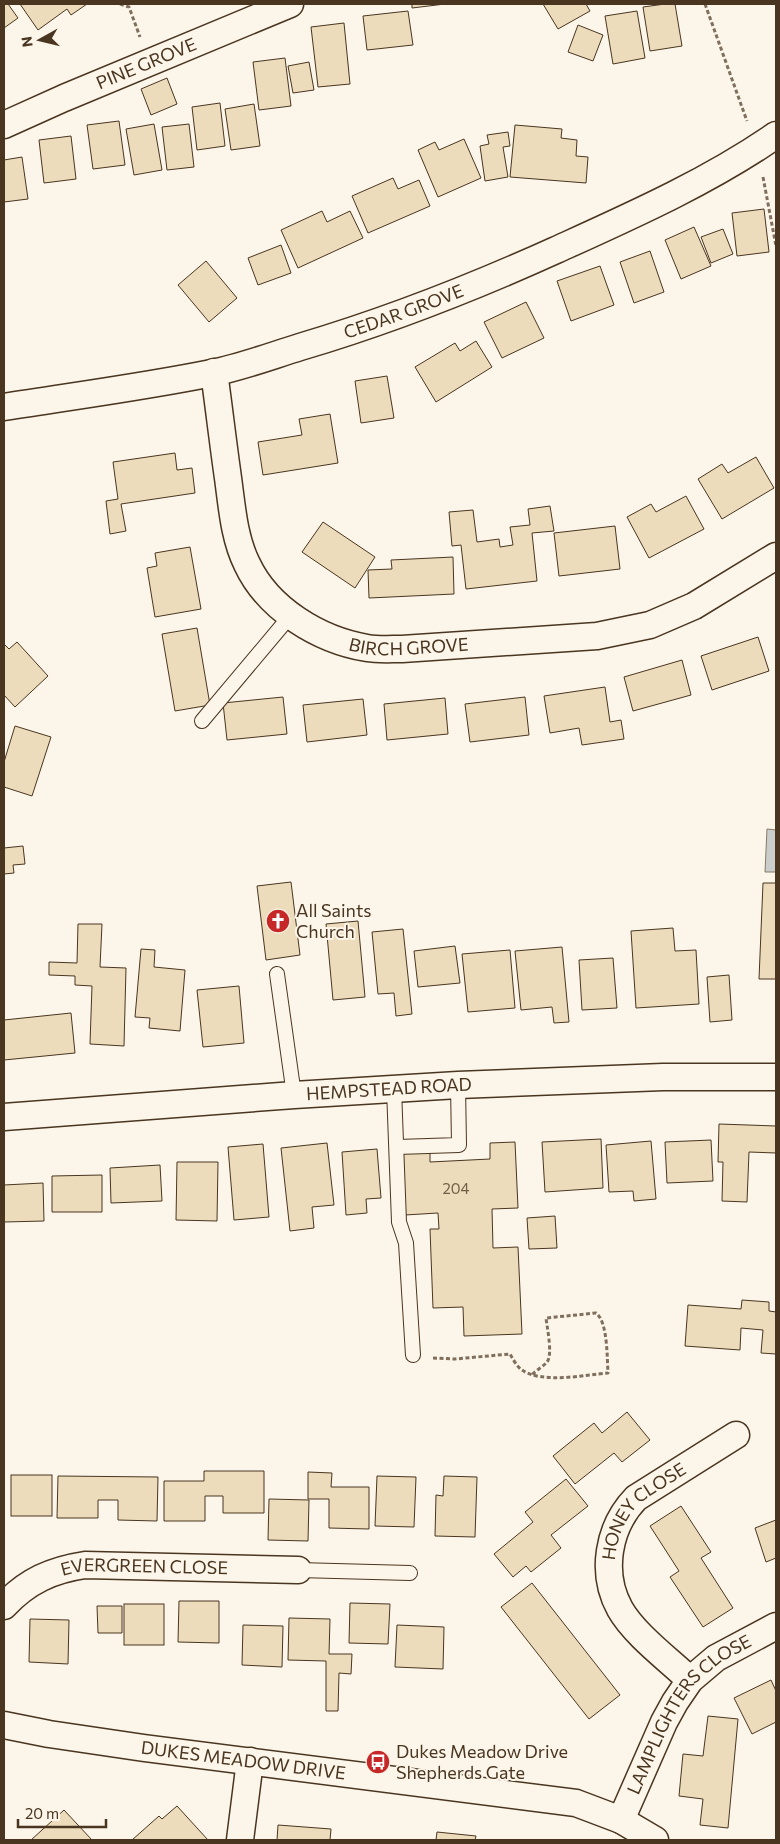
<svg xmlns="http://www.w3.org/2000/svg" width="780" height="1844" font-family="Commissioner,sans-serif">
  <rect width="100%" height="100%" fill="#fbf6e9"/>
  <path fill="#c9cecd" stroke="#887966" d="M767,829L776,830V872H765Z"/>
  <g fill="#ecdcbc" stroke="#4a3520">
    <path d="M4,4H8L18,18L4,28Z"/>
    <path d="M20,4H87L71,15L67,9L38,30Z"/>
    <path d="M412,4H445L412,8Z"/>
    <path d="M543,4H586L590,11L558,29Z"/>
    <path d="M665,4H675L682,46L650,51L643,7Z"/>
    <path d="M408,11L413,45L367,50L363,16Z"/>
    <path d="M637,11L645,58L613,64L605,16Z"/>
    <path d="M344,23L350,84L318,87L311,27Z"/>
    <path d="M578,25L603,35L593,61L568,52Z"/>
    <path d="M285,58L291,106L259,110L253,62Z"/>
    <path d="M309,62L314,90L293,93L288,66Z"/>
    <path d="M167,78L177,104L151,115L141,89Z"/>
    <path d="M220,103L225,146L197,150L192,107Z"/>
    <path d="M254,104L260,146L231,150L225,109Z"/>
    <path d="M119,121L125,165L93,169L87,125Z"/>
    <path d="M154,124L162,170L134,175L126,129Z"/>
    <path d="M189,124L194,167L167,170L162,127Z"/>
    <path d="M515,125L562,129L561,138L577,140L576,156L588,157L586,183L510,177Z"/>
    <path d="M508,132L510,146L503,147L508,177L485,181L480,146L489,144L487,135Z"/>
    <path d="M71,136L76,179L44,183L39,140Z"/>
    <path d="M464,139L481,178L438,197L418,150L435,142L439,150Z"/>
    <path d="M22,157L28,199L4,202V160Z"/>
    <path d="M393,178L398,189L419,180L430,206L368,233L352,196Z"/>
    <path d="M764,209L769,252L737,256L732,213Z"/>
    <path d="M322,211L327,222L350,211L363,238L298,268L281,230Z"/>
    <path d="M694,227L711,266L681,279L665,240Z"/>
    <path d="M723,229L733,254L711,263L701,237Z"/>
    <path d="M281,245L291,273L258,285L248,258Z"/>
    <path d="M650,251L664,292L634,303L620,262Z"/>
    <path d="M206,261L237,298L209,322L178,285Z"/>
    <path d="M600,266L614,305L571,321L557,281Z"/>
    <path d="M526,302L544,338L502,358L484,322Z"/>
    <path d="M476,341L492,367L436,402L415,367L455,343L460,351Z"/>
    <path d="M387,376L394,418L361,423L355,381Z"/>
    <path d="M330,414L338,463L263,475L258,442L302,435L299,419Z"/>
    <path d="M175,453L177,470L192,468L195,493L121,504L126,531L110,534L106,501L118,499L113,462Z"/>
    <path d="M756,457L774,488L722,519L698,479L722,464L728,473Z"/>
    <path d="M686,496L704,529L649,558L627,517L651,504L656,512Z"/>
    <path d="M550,506L554,531L532,533L537,581L466,589L461,545L452,546L449,512L473,510L477,542L499,539L500,547L513,545L510,527L530,525L528,509Z"/>
    <path d="M323,522L375,557L355,588L302,552Z"/>
    <path d="M615,526L620,569L559,576L554,533Z"/>
    <path d="M190,547L201,609L155,617L147,568L157,566L155,553Z"/>
    <path d="M453,557L454,594L369,598L368,570L392,569L391,560Z"/>
    <path d="M197,628L210,705L175,711L162,634Z"/>
    <path d="M758,637L769,671L712,690L701,656Z"/>
    <path d="M17,642L48,676L15,707L4,695V644L9,649Z"/>
    <path d="M682,660L691,695L633,711L624,677Z"/>
    <path d="M605,687L610,722L621,720L624,739L582,745L579,728L550,733L544,696Z"/>
    <path d="M283,697L287,734L227,740L223,703Z"/>
    <path d="M525,697L529,735L470,742L465,704Z"/>
    <path d="M445,698L448,734L387,740L384,704Z"/>
    <path d="M363,699L367,735L307,742L303,705Z"/>
    <path d="M15,726L51,737L32,796L4,787V762Z"/>
    <path d="M23,846L25,864L13,865L14,873L4,874V848Z"/>
    <path d="M291,882L300,955L266,960L257,886Z"/>
    <path d="M763,883H776V979H759Z"/>
    <path d="M358,921L365,997L333,1000L326,924Z"/>
    <path d="M78,924H102L100,967L126,968L124,1046L90,1044L92,986L75,985V976L49,975V962L77,963Z"/>
    <path d="M673,928L675,951L696,950L699,1004L636,1008L631,931Z"/>
    <path d="M403,929L412,1014L396,1016L394,993L378,994L372,932Z"/>
    <path d="M455,946L460,983L418,987L414,951Z"/>
    <path d="M562,947L569,1022L554,1023L552,1007L521,1010L515,951Z"/>
    <path d="M141,949L155,950L154,967L185,970L180,1031L149,1028L150,1018L135,1017Z"/>
    <path d="M510,950L515,1008L468,1012L462,954Z"/>
    <path d="M613,958L617,1008L582,1010L579,960Z"/>
    <path d="M729,975L732,1020L710,1022L707,977Z"/>
    <path d="M239,986L244,1043L203,1047L197,990Z"/>
    <path d="M71,1013L75,1053L4,1060V1020Z"/>
    <path d="M719,1124L776,1126V1153L749,1152L747,1202L722,1201L723,1162H718Z"/>
    <path d="M601,1139L603,1188L545,1192L542,1142Z"/>
    <path d="M711,1140L713,1181L667,1183L665,1142Z"/>
    <path d="M651,1141L656,1199L634,1201L633,1191L609,1192L606,1145Z"/>
    <path d="M515,1142L518,1208L492,1209L493,1248L518,1247L522,1334L464,1336L463,1307L433,1308L430,1229H439L438,1213L405,1215L403,1151L430,1150V1162L490,1159V1143Z"/>
    <path d="M327,1143L334,1205L312,1207L314,1228L290,1231L281,1148Z"/>
    <path d="M263,1144L269,1217L234,1220L228,1147Z"/>
    <path d="M377,1149L381,1198L366,1199L367,1213L346,1215L342,1152Z"/>
    <path d="M177,1162H218L217,1221L176,1220Z"/>
    <path d="M160,1165L162,1201L111,1203L110,1168Z"/>
    <path d="M102,1175V1212H52V1176Z"/>
    <path d="M43,1183L44,1221L4,1222V1185Z"/>
    <path d="M555,1216L557,1248L529,1249L527,1218Z"/>
    <path d="M742,1300L769,1302V1311L776,1312V1354L761,1353L763,1330L741,1328L740,1350L685,1346L688,1305L741,1309Z"/>
    <path d="M627,1412L650,1440L622,1462L614,1453L575,1484L553,1456L594,1423L602,1433Z"/>
    <path d="M204,1471H264V1513H223V1496H205V1521H164V1481H204Z"/>
    <path d="M308,1472L332,1473L331,1487H369V1529L329,1528V1499H308Z"/>
    <rect x="11" y="1475" width="41" height="41"/>
    <path d="M58,1476L158,1477L157,1521L118,1520V1500H98V1518H57Z"/>
    <path d="M377,1476L416,1477L414,1527L375,1526Z"/>
    <path d="M444,1476L477,1477L475,1537L435,1536L436,1495L443,1496Z"/>
    <path d="M566,1479L588,1506L551,1535L561,1548L531,1572L526,1566L513,1577L494,1554L533,1522L525,1512Z"/>
    <path d="M269,1499L309,1500L308,1541L268,1540Z"/>
    <path d="M681,1506L711,1552L701,1558L733,1608L703,1627L670,1577L679,1571L650,1526Z"/>
    <path d="M776,1520V1558L766,1562L755,1528Z"/>
    <path d="M532,1583L620,1695L589,1719L501,1607Z"/>
    <path d="M179,1601H219V1643L178,1642Z"/>
    <path d="M350,1603L390,1604L388,1644L349,1643Z"/>
    <rect x="124" y="1604" width="40" height="41"/>
    <path d="M97,1606H122V1633H98Z"/>
    <path d="M289,1618L330,1619L329,1654H352L351,1674L339,1673L338,1711H326V1661L288,1660Z"/>
    <path d="M30,1619L69,1620L68,1664L29,1662Z"/>
    <path d="M243,1625L283,1626L282,1667L242,1665Z"/>
    <path d="M397,1625L444,1627L443,1669L395,1667Z"/>
    <path d="M771,1680L776,1691V1722L752,1734L734,1698Z"/>
    <path d="M708,1716L738,1719L728,1828L700,1825L703,1799L679,1796L683,1754L703,1756Z"/>
    <path d="M177,1806L208,1840H132L159,1816L162,1819Z"/>
    <path d="M64,1810L92,1840H31Z"/>
    <path d="M278,1825L331,1829L330,1840H277Z"/>
    <path d="M437,1832L476,1836L475,1840H436Z"/>
  </g>
  <g fill="none" stroke-linecap="round" stroke-linejoin="round">
    <g stroke="#4a3520" stroke-width="16">
      <g id="lane">
        <path d="M202,721L291,615"/>
        <path d="M277,974L294,1095"/>
        <path d="M394,1089L399,1222L406,1243L413,1355"/>
        <path d="M397,1147L459,1145L458,1085"/>
        <path d="M298,1570L410,1573"/>
      </g>
    </g>
    <g stroke="#4a3520" stroke-width="29">
      <g id="street">
        <path id="s1" d="M4,125L64,98L290,4"/>
        <path id="s2" d="M214,372C219,408 223,443 228,478C232,507 234,538 247,564C268,609 319,640 367,648C378,650 391,649 402,649L597,636L650,625L694,606L776,556"/>
        <path id="s3" d="M4,407C73,396 143,387 212,373C242,367 271,356 300,347C388,321 472,288 556,250C631,216 708,182 776,135"/>
        <path id="s4" d="M4,1117L294,1095L458,1085L663,1077H776"/>
        <path id="s5" d="M4,1606C27,1581 52,1570 85,1565L298,1570"/>
        <path id="s6" d="M690,1680C669,1660 634,1634 620,1609C600,1573 608,1527 636,1498L736,1435"/>
        <path id="s7" d="M4,1725L49,1734L144,1748L576,1803L621,1820L655,1840"/>
        <path id="s8" d="M621,1820L664,1722L675,1702L690,1680L716,1658L776,1626"/>
        <path d="M240,1840L250,1761"/>
      </g>
    </g>
    <g stroke="#7f6f5c" stroke-width="3" stroke-dasharray="4 2.5" stroke-linecap="butt">
      <path d="M120,4L129,7L140,37"/>
      <path d="M705,4L747,121"/>
      <path d="M763,177L776,246"/>
      <path d="M433,1358L455,1359L510,1354C513,1359 517,1367 522,1370C542,1384 585,1375 608,1373C607,1359 608,1322 596,1313L546,1318C547,1327 553,1355 547,1362C543,1367 536,1370 532,1375"/>
    </g>
    <use href="#lane" stroke="#fbf6e9" stroke-width="14"/>
    <use href="#street" stroke="#fbf6e9" stroke-width="26"/>
  </g>
  <defs>
    <g id="church-disc" transform="scale(1.25)"><circle r="9.5" fill="#c62828" stroke="#fbf6e9"/><path d="M-1.2-6h2.4v3.5h3.3v2.4h-3.3V6h-2.4V-.1h-3.3v-2.4h3.3Z" fill="#fff"/></g>
    <g id="bus-disc" transform="scale(1.25)"><circle r="9.5" fill="#c62828" stroke="#fbf6e9"/><path d="M-5-6H5V4H4V6H2V4H-2V6H-4V4H-5ZM-3.5-4V0h7V-4ZM-3.5 1.2v1.5H-2V1.2ZM2 1.2v1.5H3.5V1.2Z" fill="#fff"/></g>
  </defs>
  <g fill-rule="evenodd">
    <use href="#church-disc" x="278" y="921"/>
    <use href="#bus-disc" x="378" y="1762"/>
  </g>
  <g text-anchor="middle" stroke-width="4" stroke-linejoin="round" paint-order="stroke">
    <g font-size="15" fill="#725f47">
      <text x="456" y="1194">204</text>
    </g>
    <g font-size="18" fill="#4a3520" stroke="#fbf6e9">
      <text dy="6" stroke="none"><textPath href="#s1" startOffset="155">PINE GROVE</textPath></text>
      <text dy="6" stroke="none"><textPath href="#s3" startOffset="412">CEDAR GROVE</textPath></text>
      <text dy="6" stroke="none"><textPath href="#s2" startOffset="389">BIRCH GROVE</textPath></text>
      <text dy="6" stroke="none"><textPath href="#s4" startOffset="386">HEMPSTEAD ROAD</textPath></text>
      <text dy="6" stroke="none"><textPath href="#s6" startOffset="214">HONEY CLOSE</textPath></text>
      <text dy="6" stroke="none"><textPath href="#s5" startOffset="152">EVERGREEN CLOSE</textPath></text>
      <text dy="6" stroke="none"><textPath href="#s8" startOffset="129">LAMPLIGHTERS CLOSE</textPath></text>
      <text dy="6" stroke="none"><textPath href="#s7" startOffset="242">DUKES MEADOW DRIVE</textPath></text>
    </g>
    <g font-size="18" fill="#4a3520" stroke="#fbf6e9" text-anchor="start">
      <text x="296" y="917">All Saints<tspan x="296" dy="21">Church</tspan></text>
      <text x="396" y="1758">Dukes Meadow Drive<tspan x="396" dy="21">Shepherds Gate</tspan></text>
    </g>
  </g>
  <rect width="780" height="1844" fill="none" stroke="#4a3520" stroke-width="10"/>
  <g transform="translate(40 40) rotate(262)" stroke="#fbf6e9" stroke-width="4" paint-order="stroke">
  <path d="M0-4L9 19L0 12L-9 19Z" fill="#4a3520"/>
  <text y="-8" font-size="14" font-weight="bold" text-anchor="middle" fill="#4a3520">N</text>
  </g>
  <path d="M18 1819v8h88v-8" fill="none" stroke="#4a3520" stroke-width="2.5"/>
  <text x="25" y="1819" font-size="15" fill="#4a3520" stroke="#fbf6e9" stroke-width="4" paint-order="stroke">20 m</text>
</svg>
